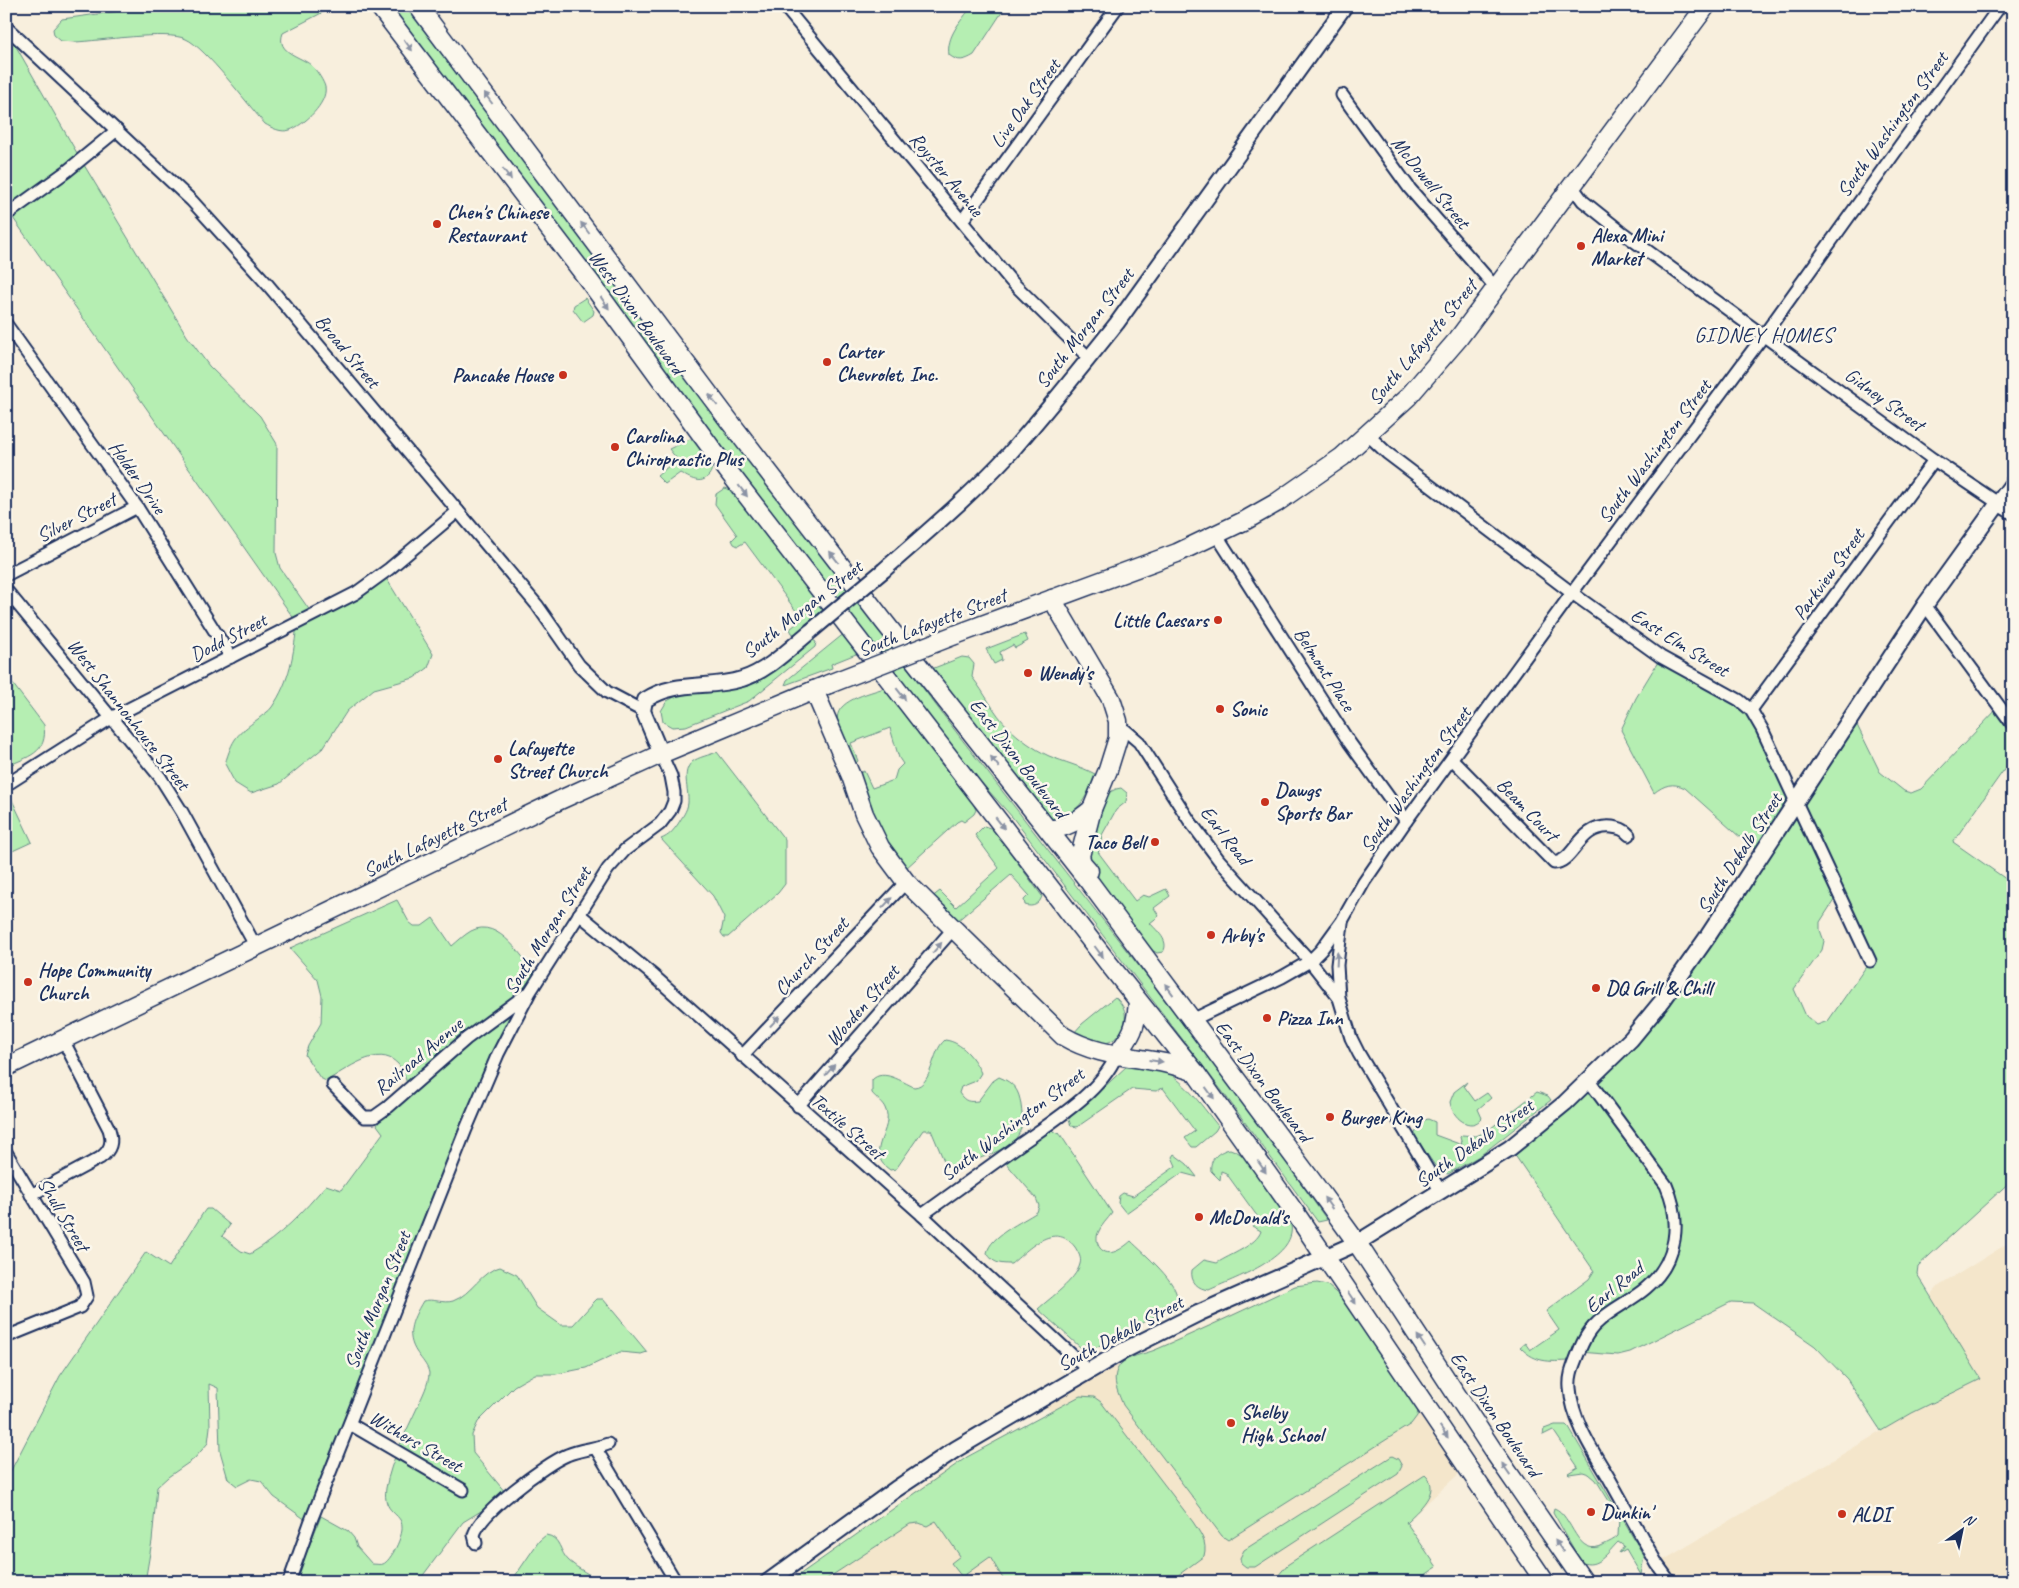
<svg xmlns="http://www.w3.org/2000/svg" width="2019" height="1588" font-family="Caveat,sans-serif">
  <rect width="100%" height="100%" fill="#f8efdd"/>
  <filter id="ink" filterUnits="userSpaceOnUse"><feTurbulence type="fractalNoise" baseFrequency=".02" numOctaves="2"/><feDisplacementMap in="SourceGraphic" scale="10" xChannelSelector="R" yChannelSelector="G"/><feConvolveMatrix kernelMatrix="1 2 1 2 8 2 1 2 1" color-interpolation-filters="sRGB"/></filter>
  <g filter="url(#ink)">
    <g fill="#f4e6cb">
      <path d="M2013,1240V1582H1670L1657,1564L1912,1413L1981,1379L1933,1303L1931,1295L1939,1286Z"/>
      <path d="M1317,1283L1327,1285L1336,1291L1463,1470L1406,1522L1308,1582H789L946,1470L995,1441L1053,1412L1042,1406L1064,1394L1106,1371L1295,1286Z"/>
    </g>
    <g fill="#b5eeb2" stroke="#688e88" fill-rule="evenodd">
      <path d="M156,6H335L283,33C275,54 303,56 313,67C317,71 324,82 325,87C328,103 304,125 290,130C281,133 272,128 265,124C249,106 205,47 186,39C167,30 99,41 75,42L61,41L54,35L53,29L62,19Z"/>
      <path d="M385,6H405L960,737L1145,974L1266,1134L1327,1220L1318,1222L1222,1091L1013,818L953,751Z"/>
      <path d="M972,6H1006L974,55C964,61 958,62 949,55C946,36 961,21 972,6Z"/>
      <path d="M6,29L81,160L187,336L209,366L260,416L277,444L276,553L280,568L313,615L383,573L433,654L428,668L414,678L374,689L347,711L323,748L279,784L251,793L235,783L225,764C233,738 236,735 258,719C262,715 269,712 272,707C290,681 294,653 297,623L6,208Z"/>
      <path d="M585,298L594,311L593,315L583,322L573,309L574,305Z"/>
      <path d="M690,439L695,442L712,464C712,468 712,471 709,475C701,486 690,478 680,473L665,484L657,476L677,459L669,449Z"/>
      <path d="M725,488L734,491L826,610L796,635L792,633L790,629L802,619L745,542L738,546L734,544L732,540L737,535L715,504L716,494Z"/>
      <path d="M846,632L861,652L831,664L832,668L785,685L787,680Z"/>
      <path d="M1025,634L1028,641L1015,648L1013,645L1000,652L1002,660L994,664L986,649Z"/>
      <path d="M813,640L816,642L815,647L749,701L686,726L672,727L663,722L661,711L667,701L682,693L724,690L750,684L763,678Z"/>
      <path d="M962,657L969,658L974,664L972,677C985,693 993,712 1008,727C1019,738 1034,749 1049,756C1064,762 1080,766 1095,774C1086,798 1082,809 1057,821L1045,815L929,670Z"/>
      <path d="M1661,657L1751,710L1796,803L1853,717L1880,772L1904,791L1911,793L1921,789L1999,707L2013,725V757L1953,842L2013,884V1179L1918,1266L1917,1274L1981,1379L1912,1413L1881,1431L1847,1379L1815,1346L1753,1303L1731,1302L1630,1352L1618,1355L1579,1352L1575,1361C1552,1361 1537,1365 1520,1347L1525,1343L1530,1350L1559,1330L1546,1311L1589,1279L1594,1271L1510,1148L1631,1039L1761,856L1685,788C1673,782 1664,785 1654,793L1621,730L1636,698ZM1838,894L1870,961L1828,1021L1817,1025L1806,1016L1794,989L1822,950L1824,941L1820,930V922Z"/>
      <path d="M6,675L44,725C48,754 28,756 6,767Z"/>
      <path d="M884,688L942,765L973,803L976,810L974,814L964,822L961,820L957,822L905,869L889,850L875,824L858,774L864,771L872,788L894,780L897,770L903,764L899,758L890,728L851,743L858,761L856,763H855L836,724L838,722C832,701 870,693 884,688Z"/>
      <path d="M717,752L785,840V884L778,893L728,937H724L721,933L724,918L713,896L661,839C669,836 673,831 678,824C682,817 687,811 688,803C689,789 681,772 692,762C698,757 710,755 717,752Z"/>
      <path d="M1121,788L1127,793L1126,802L1116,810L1102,835L1101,842L1104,846L1098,852L1135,901L1143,895L1149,897L1166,889L1170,896L1154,908L1159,916L1150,923C1157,931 1170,941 1163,952L1157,953L1152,950L1139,939L1088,862L1091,835L1108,793L1116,789Z"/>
      <path d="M12,800L32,842L6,854V803Z"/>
      <path d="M984,826L993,829L1042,896C1040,904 1033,908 1025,905L1024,900L1029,895L1011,875L956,922L931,898L940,891L956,907L999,868L975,835Z"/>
      <path d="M397,900L409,922L414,926H422L433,918L452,946C458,941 464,935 471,931C499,916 524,960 539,979L498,1054L310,1523L274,1497L261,1481L251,1479L237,1486L228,1479L220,1451L218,1388L209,1384L210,1427L208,1443L194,1459L168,1477L157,1487L152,1541L145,1582H6V1480L60,1376L146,1252L169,1267L203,1213L206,1209H211L230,1225L222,1236L241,1251L250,1254C281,1236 303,1212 326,1185L341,1190L383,1133L377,1125L388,1107L409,1089C406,1081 403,1069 398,1064C378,1043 346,1070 326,1081L320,1078L305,1055L308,1046L321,1023L322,996L318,980L290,948Z"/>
      <path d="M1115,997C1119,1001 1124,1006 1125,1013C1127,1028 1117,1042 1102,1044C1093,1045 1081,1038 1072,1035L1082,1024Z"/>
      <path d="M945,1040C962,1042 974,1058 981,1073L976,1081L961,1087L959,1093C965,1102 969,1102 978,1101L993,1081L999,1077C1014,1083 1019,1090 1021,1105C1026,1137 1014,1145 986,1156C975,1160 964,1164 953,1167L947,1166L944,1161L931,1130H923L896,1169L890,1170C862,1151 896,1130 885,1108C883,1103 876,1098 872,1093V1080C883,1068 902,1082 914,1087C933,1086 931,1051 945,1040Z"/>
      <path d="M1128,1065C1135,1065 1145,1063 1152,1065C1179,1072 1201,1105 1218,1126L1215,1131L1196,1147H1192L1185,1138L1195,1131L1163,1088L1156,1091L1132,1089L1077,1127L1071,1126L1069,1120L1072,1113L1086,1104Z"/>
      <path d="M1467,1082L1464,1086L1475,1101L1487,1093L1491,1098L1478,1109L1482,1118C1470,1133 1452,1117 1450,1102L1454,1092Z"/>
      <path d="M1537,1092L1548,1096L1551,1100L1481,1155L1448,1174L1438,1170L1414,1135L1422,1121L1428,1119L1435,1122V1135L1462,1145L1460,1137L1462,1135L1476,1136L1486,1132Z"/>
      <path d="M1052,1131L1060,1134L1112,1213C1108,1219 1101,1225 1098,1233C1096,1238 1097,1244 1100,1248C1109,1259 1123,1248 1131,1241C1144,1254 1180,1283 1177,1301L1172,1307L1093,1349L1086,1350L1080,1347L1038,1309C1050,1298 1076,1280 1080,1264C1082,1258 1078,1252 1075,1247C1054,1220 1028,1250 1011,1264C999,1264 993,1263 987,1253C990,1236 1022,1222 1037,1212L1039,1206L1036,1198L1005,1162L1044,1132Z"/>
      <path d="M1230,1149C1248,1154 1256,1172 1266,1186C1274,1198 1288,1211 1291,1225C1297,1258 1232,1279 1209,1290C1198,1289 1190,1282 1192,1270L1204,1260L1217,1263C1229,1255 1257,1245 1261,1231L1252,1226L1260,1220L1226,1173L1221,1171L1220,1180L1211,1171C1209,1159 1219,1151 1230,1149Z"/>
      <path d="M1174,1154L1187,1164L1197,1177L1182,1173L1126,1213L1118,1203L1119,1196L1123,1193L1133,1196L1176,1166L1172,1157Z"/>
      <path d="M500,1267L517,1275L537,1308L561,1325H573L594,1302L597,1299H603L647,1352L641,1354L620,1352L586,1368L556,1374H535L514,1386L478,1422L472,1435L473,1453L505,1492L486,1508L463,1522L418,1582H295L321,1516L348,1531L354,1538L357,1547L372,1564C376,1564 380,1565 383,1564C391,1561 403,1536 402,1527C402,1512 382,1514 386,1488C391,1460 406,1432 418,1406C422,1396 429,1384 429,1373C428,1367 423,1361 420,1357C404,1337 411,1321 423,1301C433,1298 443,1304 453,1301C472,1294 481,1271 500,1267Z"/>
      <path d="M1317,1283L1327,1285L1349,1304L1419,1405L1417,1416L1411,1424L1228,1540L1222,1536L1123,1405C1118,1392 1110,1378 1120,1365C1127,1356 1145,1354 1155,1350C1202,1330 1248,1308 1295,1286Z"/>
      <path d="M1080,1396L1094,1397L1101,1402L1193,1522C1200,1533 1208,1542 1204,1556L1169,1582H1005L990,1557L962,1577L951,1563L960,1556L936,1521L927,1526L919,1523L910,1524L822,1582H789L967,1457Z"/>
      <path d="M1555,1425H1566L1569,1428L1644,1556L1641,1575L1626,1549L1619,1553L1624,1546L1618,1542C1608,1552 1597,1570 1581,1562L1553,1512L1554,1508C1573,1514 1576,1561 1605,1544C1609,1542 1614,1540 1618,1536L1619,1517L1596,1480L1589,1474L1583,1472L1569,1474L1568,1473L1578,1467L1553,1430L1543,1435L1544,1429Z"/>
      <path d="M1392,1456L1398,1459L1402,1466L1398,1474L1255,1567H1246L1241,1563L1240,1558L1244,1550Z"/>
      <path d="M1425,1475C1443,1491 1416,1512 1406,1522L1437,1567L1422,1577L1425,1582H1273L1287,1565Z"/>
      <path d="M546,1535C561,1537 559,1552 569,1561C578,1569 591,1575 601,1582H511L539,1541Z"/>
    </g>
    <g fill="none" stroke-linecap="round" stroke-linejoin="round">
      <g stroke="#1b2f5e" stroke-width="15">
        <g id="minor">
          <path d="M784,6L1011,281L1089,358"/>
          <path d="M6,27L192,201L268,285L537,605L579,665L607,692L643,711"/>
          <path d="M1342,95L1410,189L1496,288"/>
          <path d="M1572,186L1583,201L1623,233L1934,460L1998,503"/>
          <path d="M6,215L67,171L117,130"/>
          <path d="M962,221L1118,6"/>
          <path d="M6,324L137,507L231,657"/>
          <path d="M1368,435L1387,453L1572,593L1661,657L1739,700L1751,710L1762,729L1870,961"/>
          <path d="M1216,534L1349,742L1406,821"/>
          <path d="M6,575L137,507"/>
          <path d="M6,590L160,777L182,812L256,947"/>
          <path d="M1925,605L2013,725"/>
          <path d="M1751,710L1934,460"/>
          <path d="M1119,728L1125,730L1139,742L1189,820L1219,860L1310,961L1339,998L1351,1038L1359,1054L1441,1192"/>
          <path d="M1452,759L1554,863C1575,862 1578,824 1612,827C1619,828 1624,829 1629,835"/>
          <path d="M6,785L111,718L356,593L389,569L458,511"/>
          <path d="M579,914L654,976L922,1215L1089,1371"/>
          <path d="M1339,998L1337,965L1342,923"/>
          <path d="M1192,1020L1282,977L1310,961L1321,950L1342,921L1364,882L1406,821L1572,593L1764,335L2000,6"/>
          <path d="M742,1056L906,882"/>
          <path d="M1589,1081L1666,1185C1682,1221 1678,1261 1646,1288C1631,1301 1611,1309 1597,1323C1586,1333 1581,1346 1576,1359C1572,1369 1569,1377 1570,1388C1572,1420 1593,1451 1609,1478C1625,1507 1641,1535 1657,1564L1670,1582"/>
          <path d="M333,1085L364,1117H374L388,1107L466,1039L527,994"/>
          <path d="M798,1106L954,928"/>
          <path d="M6,1152L84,1282L87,1296L80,1307L6,1337"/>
          <path d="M31,1195L100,1158C111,1150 113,1142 109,1129L63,1040"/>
          <path d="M922,1215C953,1193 984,1170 1015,1148C1048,1124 1100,1094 1116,1056"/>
          <path d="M350,1424L463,1490"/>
          <path d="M596,1449L676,1582"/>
          <path d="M476,1543L474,1535C480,1513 545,1464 567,1455C580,1449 595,1449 608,1444"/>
          <path d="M289,1582L310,1523L466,1129L498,1054L530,992L608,869L625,850L660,824L670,811L674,801V792L671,776L661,754"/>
        </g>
      </g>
      <g stroke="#1b2f5e" stroke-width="18">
        <g id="tertiary">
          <path d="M1998,503L2013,512"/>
          <path d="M884,570C927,532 971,495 1010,453C1047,411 1082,367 1117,323L1345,6"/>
          <path d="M661,754L643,711L645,700C678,679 707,690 742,679C768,671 790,648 811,631"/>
        </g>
      </g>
      <g stroke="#1b2f5e" stroke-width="19">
        <path id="secondary" d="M768,1582L896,1489L956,1449L1123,1351L1199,1313L1357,1243L1510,1148L1565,1103L1631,1039L1663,1000L1706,939L1925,605L2013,483"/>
      </g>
      <g stroke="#1b2f5e" stroke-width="21">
        <g id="primary">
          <path d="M1052,599L1111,699L1118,721V738L1108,770L1092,809"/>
          <path d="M955,635L1177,553L1246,520L1276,503L1342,457L1408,397L1458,339L1706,6"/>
          <path d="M814,690L851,776L864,814L880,847L906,882L1063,1036C1107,1062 1150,1054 1195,1072"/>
          <path d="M1116,1056C1132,1035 1136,1028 1138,1002"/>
          <path d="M6,1067L560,800L661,754L829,684"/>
        </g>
      </g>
      <g stroke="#1b2f5e" stroke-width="21">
        <g id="trunk">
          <path d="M379,6L590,282L728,471L1109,964L1195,1072L1296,1214L1545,1582"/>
          <path d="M418,6L730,422L885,623L1090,883L1315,1185L1357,1243L1494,1452L1584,1582"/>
          <path d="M1049,830C1067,827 1078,821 1092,809"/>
          <path d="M1089,871L1082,863L1080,856L1092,809"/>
        </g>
      </g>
      <use href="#minor" stroke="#fbf7ec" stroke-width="11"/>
      <use href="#tertiary" stroke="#fbf7ec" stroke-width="14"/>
      <use href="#secondary" stroke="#fbf7ec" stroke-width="15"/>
      <use href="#primary" stroke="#fbf7ec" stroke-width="18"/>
      <use href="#trunk" stroke="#fbf7ec" stroke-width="18"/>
      <g stroke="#1b2f5e" stroke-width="18" stroke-linecap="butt">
        <path id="tertiary-bridge" d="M811,631L884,570"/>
      </g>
      <g stroke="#1b2f5e" stroke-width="21" stroke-linecap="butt">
        <path id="primary-bridge" d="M829,684L955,635"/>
      </g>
      <use href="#tertiary-bridge" stroke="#fbf7ec" stroke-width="14"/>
      <use href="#primary-bridge" stroke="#fbf7ec" stroke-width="18"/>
    </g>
    <defs><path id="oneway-solid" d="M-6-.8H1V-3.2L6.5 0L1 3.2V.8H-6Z" transform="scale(1.25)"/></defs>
    <g fill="#8b93a5">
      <use href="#oneway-solid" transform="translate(408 45) rotate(53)"/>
      <use href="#oneway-solid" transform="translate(488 98) rotate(-127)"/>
      <use href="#oneway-solid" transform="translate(507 174) rotate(53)"/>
      <use href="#oneway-solid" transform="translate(585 228) rotate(-127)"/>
      <use href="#oneway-solid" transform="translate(605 303) rotate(55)"/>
      <use href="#oneway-solid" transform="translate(713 400) rotate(-127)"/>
      <use href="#oneway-solid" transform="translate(743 491) rotate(52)"/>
      <use href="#oneway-solid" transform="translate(834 557) rotate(-128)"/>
      <use href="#oneway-solid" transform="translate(901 694) rotate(52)"/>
      <use href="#oneway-solid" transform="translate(995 762) rotate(-128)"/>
      <use href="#oneway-solid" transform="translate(1000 823) rotate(52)"/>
      <use href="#oneway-solid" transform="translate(887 903) rotate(-47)"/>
      <use href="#oneway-solid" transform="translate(937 948) rotate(-49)"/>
      <use href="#oneway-solid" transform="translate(1099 952) rotate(53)"/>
      <use href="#oneway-solid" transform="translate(1337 959) rotate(-87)"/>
      <use href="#oneway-solid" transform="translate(1169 989) rotate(-126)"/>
      <use href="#oneway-solid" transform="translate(775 1021) rotate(-47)"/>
      <use href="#oneway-solid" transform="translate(1156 1061) rotate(7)"/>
      <use href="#oneway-solid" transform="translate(830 1070) rotate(-49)"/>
      <use href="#oneway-solid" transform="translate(1210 1093) rotate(54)"/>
      <use href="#oneway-solid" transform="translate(1262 1167) rotate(55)"/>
      <use href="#oneway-solid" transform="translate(1328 1203) rotate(-126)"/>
      <use href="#oneway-solid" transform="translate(1352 1298) rotate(56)"/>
      <use href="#oneway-solid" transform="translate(1421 1341) rotate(-123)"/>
      <use href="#oneway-solid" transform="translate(1444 1432) rotate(55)"/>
      <use href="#oneway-solid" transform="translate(1506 1469) rotate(-125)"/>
      <use href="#oneway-solid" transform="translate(1559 1546) rotate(-125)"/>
    </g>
  </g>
  <g fill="#c8321e" stroke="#fbf7ec" stroke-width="2">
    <circle cx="437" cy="224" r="5"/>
    <circle cx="1581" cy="246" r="5"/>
    <circle cx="827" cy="362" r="5"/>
    <circle cx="563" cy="375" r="5"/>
    <circle cx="615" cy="447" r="5"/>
    <circle cx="1218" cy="620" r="5"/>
    <circle cx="1028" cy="673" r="5"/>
    <circle cx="1220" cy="709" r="5"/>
    <circle cx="498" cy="759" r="5"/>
    <circle cx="1265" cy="802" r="5"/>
    <circle cx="1155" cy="842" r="5"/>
    <circle cx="1211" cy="935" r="5"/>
    <circle cx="28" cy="982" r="5"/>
    <circle cx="1596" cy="988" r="5"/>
    <circle cx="1267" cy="1018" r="5"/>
    <circle cx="1330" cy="1117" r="5"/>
    <circle cx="1199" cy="1217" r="5"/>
    <circle cx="1231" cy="1423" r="5"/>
    <circle cx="1591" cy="1512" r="5"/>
    <circle cx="1842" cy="1514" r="5"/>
  </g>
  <g text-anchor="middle" stroke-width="5" stroke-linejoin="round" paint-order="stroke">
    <g font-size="20" fill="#1b2f5e" stroke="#fbf7ec">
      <text transform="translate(1025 103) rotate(-54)" y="7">Live Oak Street</text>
      <text transform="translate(1892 124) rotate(-54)" y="7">South Washington Street</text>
      <text transform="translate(947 174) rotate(50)" y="7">Royster Avenue</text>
      <text transform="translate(1431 182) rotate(51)" y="7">McDowell Street</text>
      <text transform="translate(637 312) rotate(54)" y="7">West Dixon Boulevard</text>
      <text transform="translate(1084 328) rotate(-52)" y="7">South Morgan Street</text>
      <text transform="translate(1422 342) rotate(-50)" y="7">South Lafayette Street</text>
      <text transform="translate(348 351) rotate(50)" y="7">Broad Street</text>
      <text transform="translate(1885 399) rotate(36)" y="7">Gidney Street</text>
      <text transform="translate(1654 451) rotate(-53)" y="7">South Washington Street</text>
      <text transform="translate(138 477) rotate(55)" y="7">Holder Drive</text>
      <text transform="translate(76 517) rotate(-27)" y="7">Silver Street</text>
      <text transform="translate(1828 574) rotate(-54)" y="7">Parkview Street</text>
      <text transform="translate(802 609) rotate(-38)" y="7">South Morgan Street</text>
      <text transform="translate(932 622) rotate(-21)" y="7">South Lafayette Street</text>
      <text transform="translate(228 637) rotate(-27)" y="7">Dodd Street</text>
      <text transform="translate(1680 642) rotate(32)" y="7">East Elm Street</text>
      <text transform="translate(1325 669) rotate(57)" y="7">Belmont Place</text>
      <text transform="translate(129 714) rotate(52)" y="7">West Shannonhouse Street</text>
      <text transform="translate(1019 758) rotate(52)" y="7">East Dixon Boulevard</text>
      <text transform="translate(1415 779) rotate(-54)" y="7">South Washington Street</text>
      <text transform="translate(1528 809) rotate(46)" y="7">Beam Court</text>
      <text transform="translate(1226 835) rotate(52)" y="7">Earl Road</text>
      <text transform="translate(435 837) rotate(-26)" y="7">South Lafayette Street</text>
      <text transform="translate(1739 853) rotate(-57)" y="7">South Dekalb Street</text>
      <text transform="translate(547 930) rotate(-58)" y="7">South Morgan Street</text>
      <text transform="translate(811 956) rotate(-47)" y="7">Church Street</text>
      <text transform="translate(862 1005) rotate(-49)" y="7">Wooden Street</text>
      <text transform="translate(418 1056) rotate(-40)" y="7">Railroad Avenue</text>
      <text transform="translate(1264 1081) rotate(53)" y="7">East Dixon Boulevard</text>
      <text transform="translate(1012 1124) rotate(-37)" y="7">South Washington Street</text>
      <text transform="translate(848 1126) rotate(41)" y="7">Textile Street</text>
      <text transform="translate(1474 1143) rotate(-35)" y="7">South Dekalb Street</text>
      <text transform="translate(64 1214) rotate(59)" y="7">Shull Street</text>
      <text transform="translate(1614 1287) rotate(-39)" y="7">Earl Road</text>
      <text transform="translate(377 1300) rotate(-68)" y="7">South Morgan Street</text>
      <text transform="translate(1120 1333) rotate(-28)" y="7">South Dekalb Street</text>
      <text transform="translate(1496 1414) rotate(56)" y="7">East Dixon Boulevard</text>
      <text transform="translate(416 1441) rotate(30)" y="7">Withers Street</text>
    </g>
    <g font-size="20" font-weight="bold" fill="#1b2f5e" stroke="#fbf7ec" text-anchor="start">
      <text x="447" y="219">Chen's Chinese<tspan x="447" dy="23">Restaurant</tspan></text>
      <text x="1591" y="242">Alexa Mini<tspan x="1591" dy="23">Market</tspan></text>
      <text x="837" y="358">Carter<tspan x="837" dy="23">Chevrolet, Inc.</tspan></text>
      <text x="553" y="382" text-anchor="end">Pancake House</text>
      <text x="625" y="443">Carolina<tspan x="625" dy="23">Chiropractic Plus</tspan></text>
      <text x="1208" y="627" text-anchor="end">Little Caesars</text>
      <text x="1038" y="680">Wendy's</text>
      <text x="1230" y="716">Sonic</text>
      <text x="508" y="755">Lafayette<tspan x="508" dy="23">Street Church</tspan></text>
      <text x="1275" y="797">Dawgs<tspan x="1275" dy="23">Sports Bar</tspan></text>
      <text x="1145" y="849" text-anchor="end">Taco Bell</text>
      <text x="1221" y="942">Arby's</text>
      <text x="38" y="977">Hope Community<tspan x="38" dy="23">Church</tspan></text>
      <text x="1606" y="995">DQ Grill &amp; Chill</text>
      <text x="1277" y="1025">Pizza Inn</text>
      <text x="1340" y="1124">Burger King</text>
      <text x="1209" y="1224">McDonald's</text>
      <text x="1241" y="1419">Shelby<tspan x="1241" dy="23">High School</tspan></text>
      <text x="1601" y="1519">Dunkin'</text>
      <text x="1852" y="1521">ALDI</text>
    </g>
    <g font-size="21" letter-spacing="1" fill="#1b2f5e" stroke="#fbf7ec">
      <text x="1764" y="342">GIDNEY HOMES</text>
    </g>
  </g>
  <rect width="2019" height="1588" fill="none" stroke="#fbf7ec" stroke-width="25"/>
  <rect x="12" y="12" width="1994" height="1563" fill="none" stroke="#1b2f5e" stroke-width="2" filter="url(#ink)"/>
  <g transform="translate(1962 1530) rotate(33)" stroke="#fbf7ec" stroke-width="4" paint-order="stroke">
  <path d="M0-4L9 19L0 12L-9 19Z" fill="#1b2f5e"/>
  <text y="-8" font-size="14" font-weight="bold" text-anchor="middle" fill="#1b2f5e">N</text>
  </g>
</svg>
